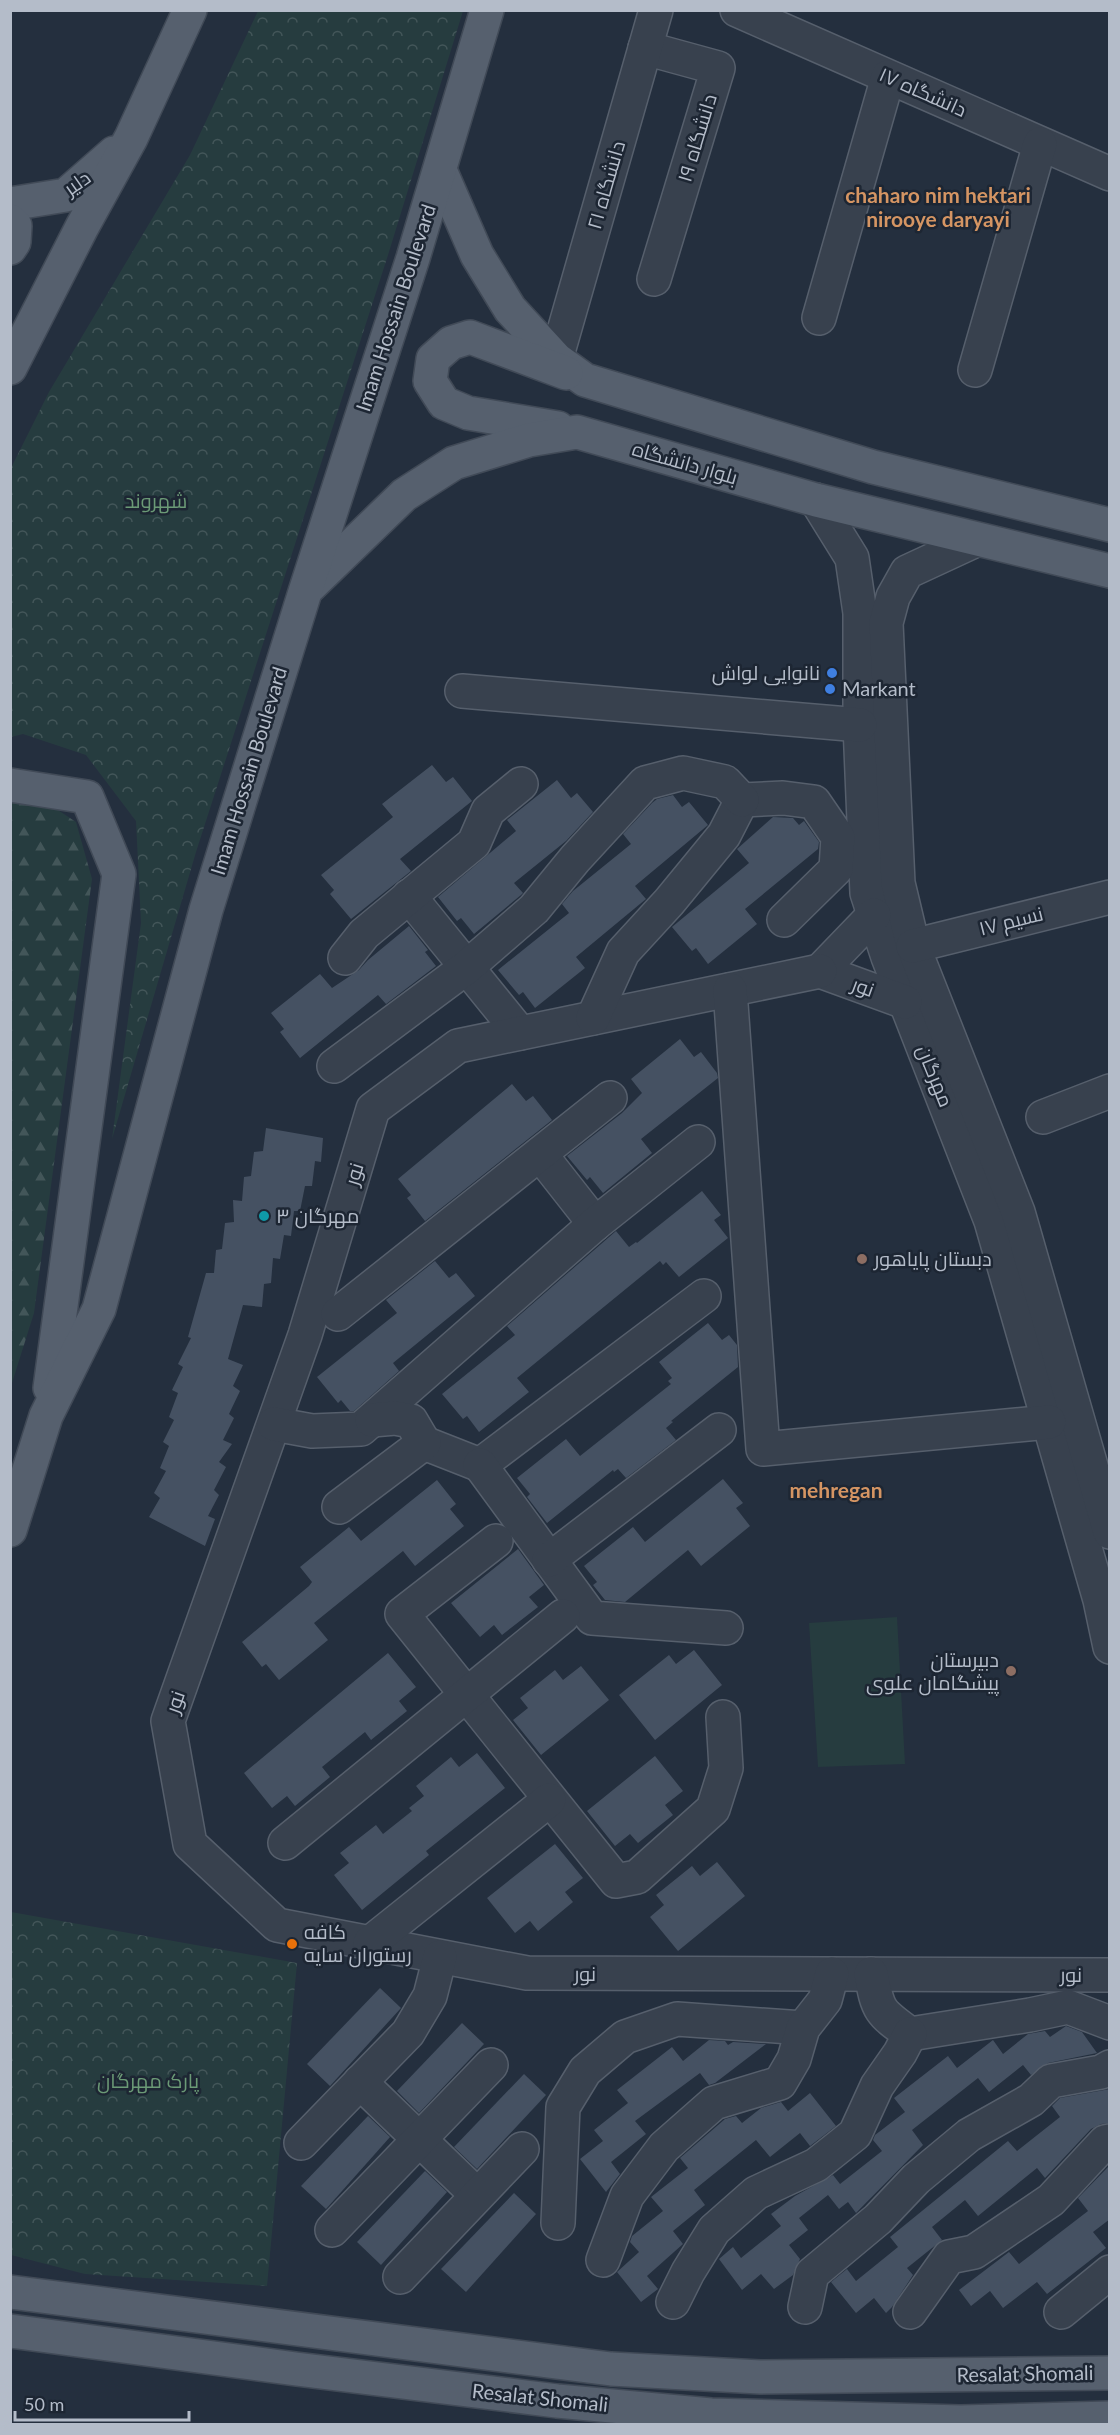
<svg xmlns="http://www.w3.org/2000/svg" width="1120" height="2435" font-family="Lato,Cairo,sans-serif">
  <defs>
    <pattern id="forest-firs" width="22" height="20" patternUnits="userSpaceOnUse" patternTransform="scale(1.5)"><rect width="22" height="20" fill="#263c3f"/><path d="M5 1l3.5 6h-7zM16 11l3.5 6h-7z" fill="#435659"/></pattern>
    <pattern id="park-crowns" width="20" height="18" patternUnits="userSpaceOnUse" patternTransform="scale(1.5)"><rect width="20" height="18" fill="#263c3f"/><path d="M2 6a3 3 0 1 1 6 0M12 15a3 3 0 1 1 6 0" fill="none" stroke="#435659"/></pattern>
  </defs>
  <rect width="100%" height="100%" fill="#242f3e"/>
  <path fill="url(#forest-firs)" d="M32,793L76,822L92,879L34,1313L11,1386L10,802Z"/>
  <g fill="url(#park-crowns)">
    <path d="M258,11H463L388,255L196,852L112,1139L141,923L136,821L86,755L23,734L11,737V468L49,392L190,155Z"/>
    <path d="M11,1912L297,1963L267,2286L85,2274L11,2255Z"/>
  </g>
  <path fill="#263c3f" d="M897,1617L905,1764L818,1767L809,1623Z"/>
  <g fill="#455162">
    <path d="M432,765L446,782L453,777L472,801L400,859L411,871L351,919L330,894L334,890L321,875L393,817L382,804Z"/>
    <path d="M557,780L571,798L577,793L593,812L566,841L514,883L523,893L521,895L474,934L461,918L457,921L438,897L516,831L507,820Z"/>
    <path d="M673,795L682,807L689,802L708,825L635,886L646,899L576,957L585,968L535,1008L523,992L519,995L498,970L569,913L562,904L573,891L631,844L623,834L652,803L657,799Z"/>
    <path d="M773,817L793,818L799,825L804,821L819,842L818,849L745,909L757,924L708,964L696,948L692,951L672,927L749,863L737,849Z"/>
    <path d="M409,926L428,950L425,952L436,966L386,1004L378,995L300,1058L280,1032L284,1029L271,1013L320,974L332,988L359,970L368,960Z"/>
    <path d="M680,1039L694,1057L701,1052L717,1073L718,1078L641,1139L652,1153L603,1193L590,1177L587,1180L567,1156L622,1113L642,1093L631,1079Z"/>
    <path d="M512,1084L526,1101L533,1096L552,1120L425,1221L407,1198L411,1195L398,1179Z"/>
    <path d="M266,1128L323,1138L321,1162L315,1161L312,1186H305L300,1211H294L291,1236L284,1235L280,1259L273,1258L271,1283L264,1284L262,1307L243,1305L228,1359L243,1365L233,1386L240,1391L229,1414L234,1418L223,1440L232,1444L219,1462L226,1467L214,1490L219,1495L208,1516L215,1519L205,1546L149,1517L160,1498L154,1493L166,1471L160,1468L169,1446L163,1442L174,1420L169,1417L178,1393L172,1390L183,1367L178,1364L191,1338L188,1337L206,1273H214L216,1250L222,1249L225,1223L234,1222L233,1200L242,1201L244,1177L251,1176L254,1152L263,1151Z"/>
    <path d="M702,1191L721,1215L714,1220L728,1238L679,1277L666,1262L663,1265L660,1261L517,1378L529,1392L479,1432L467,1416L463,1419L442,1394L515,1335L507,1326L616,1231L629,1247L636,1242L637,1243Z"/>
    <path d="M435,1261L449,1278L456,1273L475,1296L393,1363L399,1371L354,1411H350L341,1400L338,1403L317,1377L397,1313L386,1300Z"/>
    <path d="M708,1323L722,1340L729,1335L737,1345L738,1367L671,1421L673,1422L666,1428L676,1440L626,1478L618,1469L614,1472L613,1470L547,1523L527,1497L530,1494L517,1478L566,1439L580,1456L671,1384L668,1381L672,1378L659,1362Z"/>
    <path d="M723,1479L743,1503L736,1508L750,1526L701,1566L688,1550L625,1602L605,1600L593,1585L597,1582L584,1566L633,1527L645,1542Z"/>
    <path d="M437,1480L456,1504L450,1509L464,1526L415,1566L403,1551L314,1623L328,1640L279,1680L266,1664L262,1667L242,1642L309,1586L312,1582L300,1567L349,1527L361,1541Z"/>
    <path d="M518,1549L544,1585L529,1597L538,1607L502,1635L494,1625L480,1637L451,1603Z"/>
    <path d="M694,1650L722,1685L655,1740L619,1695L669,1655L676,1664Z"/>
    <path d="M388,1653L416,1687L399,1701L407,1711L371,1740L365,1732L322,1767L330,1777L295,1806L287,1796L272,1808L244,1773Z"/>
    <path d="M581,1666L609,1700L541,1755L513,1720L528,1708L520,1698L555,1670L563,1680Z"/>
    <path d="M477,1753L505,1788L426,1851L429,1855L362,1910L334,1875L349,1863L340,1853L376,1825L383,1834L412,1811L409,1808L424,1796L416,1786L451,1757L459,1767Z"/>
    <path d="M655,1756L683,1791L665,1805L673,1815L638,1843L630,1834L615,1846L587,1811Z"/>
    <path d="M555,1844L583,1878L565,1892L573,1902L538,1931L530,1921L515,1933L487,1898Z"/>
    <path d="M717,1862L745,1896L678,1951L650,1917L664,1905L656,1895L692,1866L700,1876Z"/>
    <path d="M380,1988L401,2008L330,2086L307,2064Z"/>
    <path d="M462,2023L484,2044L419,2113L397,2091Z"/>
    <path d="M1066,2026L1082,2032L1097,2053L1048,2063L1031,2075L1023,2065L989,2092L978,2078L912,2130L923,2145L856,2213L848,2202L839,2209L828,2195L799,2218L808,2230L789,2245L800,2259L793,2275L774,2289L761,2274L742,2290L719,2259L733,2247L741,2258L781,2226L771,2214L795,2196L833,2175L840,2184L882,2151L873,2140L875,2135L905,2112L894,2098L948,2056L957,2068L993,2040L1003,2054L1028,2034L1045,2031L1050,2037Z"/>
    <path d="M709,2040L725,2041L728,2045L733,2042L766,2044L715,2083L709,2085L700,2073L635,2121L646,2134L611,2162L620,2174L606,2192L580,2159L603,2141L594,2130L628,2103L617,2090L672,2047L683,2061Z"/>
    <path d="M524,2074L546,2095L477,2169L454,2147Z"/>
    <path d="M1110,2089V2123L1101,2124L1091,2129L1045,2178L1037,2168L978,2216L965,2200L932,2227L942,2240L907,2268L913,2275L892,2307L886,2313L874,2298L856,2313L831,2282L847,2269L856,2281L898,2247L890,2237L1008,2141L1017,2151L1060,2117L1052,2106L1060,2098Z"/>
    <path d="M810,2093L836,2126L810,2146L800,2133L770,2157L756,2140L694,2190L705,2205L673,2231L683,2244L647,2276L658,2289L641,2302L617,2272L639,2252L630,2242L632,2236L663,2211L651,2197L688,2168L680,2158L725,2119L736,2116L742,2123L761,2108L781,2102L788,2111Z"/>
    <path d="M368,2116L390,2137L326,2209L301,2186Z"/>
    <path d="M1110,2165V2219L1093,2232L1106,2248L1047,2294L1037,2282L1003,2308L990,2291L971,2306L959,2290L1009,2252L1019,2264L1088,2211L1078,2198Z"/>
    <path d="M425,2171L447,2192L381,2265L357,2242Z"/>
    <path d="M514,2193L536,2214L466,2292L441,2269Z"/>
  </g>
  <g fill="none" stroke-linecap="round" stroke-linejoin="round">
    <g stroke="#565f6c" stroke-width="36">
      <g id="minor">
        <path d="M737,10L1110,174"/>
        <path d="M645,48L718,68L654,279"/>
        <path d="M819,318L888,77"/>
        <path d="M556,359L656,10"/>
        <path d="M975,370L1040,144"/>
        <path d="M816,500L852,558L860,613V725L867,893L888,957L991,1221L1100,1600L1110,1647"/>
        <path d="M976,540L907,572L893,597L886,623L898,883L913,946L1018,1212L1110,1532"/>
        <path d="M462,691L860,725"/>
        <path d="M742,800L783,798L814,802L838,837L836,869L784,920"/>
        <path d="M409,896L520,1033"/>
        <path d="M874,915L820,971L905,1002"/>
        <path d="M913,946L1110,897"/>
        <path d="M345,958L364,934L474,843L488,811L521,784"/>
        <path d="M820,971L458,1046L373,1109L305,1335L168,1721L190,1844L277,1925L527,1973L1110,1975"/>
        <path d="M730,990L763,1449L1049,1422"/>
        <path d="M593,1018L623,952L669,902L724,835L742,800"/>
        <path d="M334,1066L467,967L534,909L575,859L645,783L683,773L725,782L742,800"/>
        <path d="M1043,1117L1110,1091"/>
        <path d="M540,1154L595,1224"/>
        <path d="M338,1314L610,1098"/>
        <path d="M274,1424L312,1431L361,1429L595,1224L698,1142"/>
        <path d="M424,1443L480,1465L704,1296"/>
        <path d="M480,1465L592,1618L726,1628"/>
        <path d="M339,1507L424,1443L411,1421L395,1418L372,1420"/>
        <path d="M496,1541L402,1614L616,1881L637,1877L713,1809L726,1768L723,1717"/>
        <path d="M549,1560L719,1430"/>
        <path d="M285,1843L563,1616"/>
        <path d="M370,1943L549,1800"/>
        <path d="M871,1974C878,2011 879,2012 910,2034L1030,2015L1068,2007L1110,2023"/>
        <path d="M360,2082L477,2195"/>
        <path d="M301,2143L408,2033L430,1996L440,1957"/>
        <path d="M558,2223L563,2107L585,2071L625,2037L677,2019L803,2028"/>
        <path d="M332,2230L491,2065"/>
        <path d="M603,2260L627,2196L664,2147L714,2103L780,2083L794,2059L803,2028L825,2000L832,1974"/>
        <path d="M400,2277L522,2149"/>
        <path d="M673,2302L688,2272L714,2230L756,2193L816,2165L855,2134L877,2086L900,2053L910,2034"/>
        <path d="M805,2307L812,2274L878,2219L916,2179L969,2135L1031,2100L1051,2081L1101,2072L1110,2067"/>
        <path d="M910,2312L949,2257L974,2252L1051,2200L1105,2142L1110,2141"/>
        <path d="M1061,2312L1110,2272"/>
      </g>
    </g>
    <g stroke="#414a57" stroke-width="36">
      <g id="major">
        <path d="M440,170L477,255L510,309L556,359L585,380L873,467L1110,525"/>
        <path d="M10,204L66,195L114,153"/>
        <path d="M10,221L15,226L14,242L10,248"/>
        <path d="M10,368L82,227L131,138L190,10"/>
        <path d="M558,428L468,413L444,403L430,381L433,359L451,343L470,337L566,373"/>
        <path d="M310,586L404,495L454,463L529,440L577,432L816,500L1110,571"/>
        <path d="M10,785L87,797L119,874L50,1388"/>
        <path d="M10,1530L46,1416L99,1309L206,910L305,592L413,258L487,10"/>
        <path d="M10,2292L611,2369L760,2377L1110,2373"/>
        <path d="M10,2331L296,2369L557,2401L711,2415L961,2422L1110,2418"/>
      </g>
    </g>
    <use href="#minor" stroke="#38414e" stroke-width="33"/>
    <use href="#major" stroke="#56606e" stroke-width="33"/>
  </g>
  <g fill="#3f7fe0" stroke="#1d2633" stroke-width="2">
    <circle cx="832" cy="673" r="6"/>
    <circle cx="830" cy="689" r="6"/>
  </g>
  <circle fill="#0f9aa8" stroke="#1d2633" stroke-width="2" cx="264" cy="1216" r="6"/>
  <g fill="#8d6e63" stroke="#1d2633" stroke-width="2">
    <circle cx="862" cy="1259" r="6"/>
    <circle cx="1011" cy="1671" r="6"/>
  </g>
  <circle fill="#e8710a" stroke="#1d2633" stroke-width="2" cx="292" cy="1944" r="6"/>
  <g text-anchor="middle" stroke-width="5" stroke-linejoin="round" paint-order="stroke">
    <g font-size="20" fill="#b4bcc9" stroke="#1d2633">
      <text transform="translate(923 92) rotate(24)" y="7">دانشگاه ۱۷</text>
      <text transform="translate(697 138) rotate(-73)" y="7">دانشگاه ۱۹</text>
      <text transform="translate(77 183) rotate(-35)" y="7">دلیر</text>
      <text transform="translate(606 185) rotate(-74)" y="7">دانشگاه ۲۱</text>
      <text transform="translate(396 308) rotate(-72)" y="7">Imam Hossain Boulevard</text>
      <text transform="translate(685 463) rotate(16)" y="7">بلوار دانشگاه</text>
      <text transform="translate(249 771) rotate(-73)" y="7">Imam Hossain Boulevard</text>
      <text transform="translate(1011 921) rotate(-14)" y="7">نسیم ۱۷</text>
      <text transform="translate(863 987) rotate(20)" y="7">نور</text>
      <text transform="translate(935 1076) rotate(68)" y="7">مهرگان</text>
      <text transform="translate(354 1174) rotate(-73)" y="7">نور</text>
      <text transform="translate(175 1702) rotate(-71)" y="7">نور</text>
      <text x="585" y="1981">نور</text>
      <text x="1071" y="1982">نور</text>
      <text transform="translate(1025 2374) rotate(-1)" y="7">Resalat Shomali</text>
      <text transform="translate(540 2398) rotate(6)" y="7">Resalat Shomali</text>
    </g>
    <g font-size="20" fill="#6b9a76" stroke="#1d2633">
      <text x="156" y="508">شهروند</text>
      <text x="148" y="2088">پارک مهرگان</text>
    </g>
    <g font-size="20" fill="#b4bcc9" stroke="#1d2633" text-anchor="start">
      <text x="820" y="680" text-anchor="end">نانوایی لواش</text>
      <text x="842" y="696">Markant</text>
      <text x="276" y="1223">مهرگان ۳</text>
      <text x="874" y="1266">دبستان پایاهور</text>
      <text x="999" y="1667" text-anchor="end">دبیرستان<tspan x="999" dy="23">پیشگامان علوی</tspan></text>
      <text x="304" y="1939">کافه<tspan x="304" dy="23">رستوران سایه</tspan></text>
    </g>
    <g font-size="21" font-weight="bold" fill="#d59563" stroke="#1d2633">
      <text x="938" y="203">chaharo nim hektari<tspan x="938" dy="24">nirooye daryayi</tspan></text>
      <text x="836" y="1498">mehregan</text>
    </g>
  </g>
  <rect width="1120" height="2435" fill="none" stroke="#b4bcc9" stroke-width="24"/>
  <path d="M15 2411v9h174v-9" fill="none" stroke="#b4bcc9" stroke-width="3"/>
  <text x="24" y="2411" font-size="18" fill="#b4bcc9" stroke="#1d2633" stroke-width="4.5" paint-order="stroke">50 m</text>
</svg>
